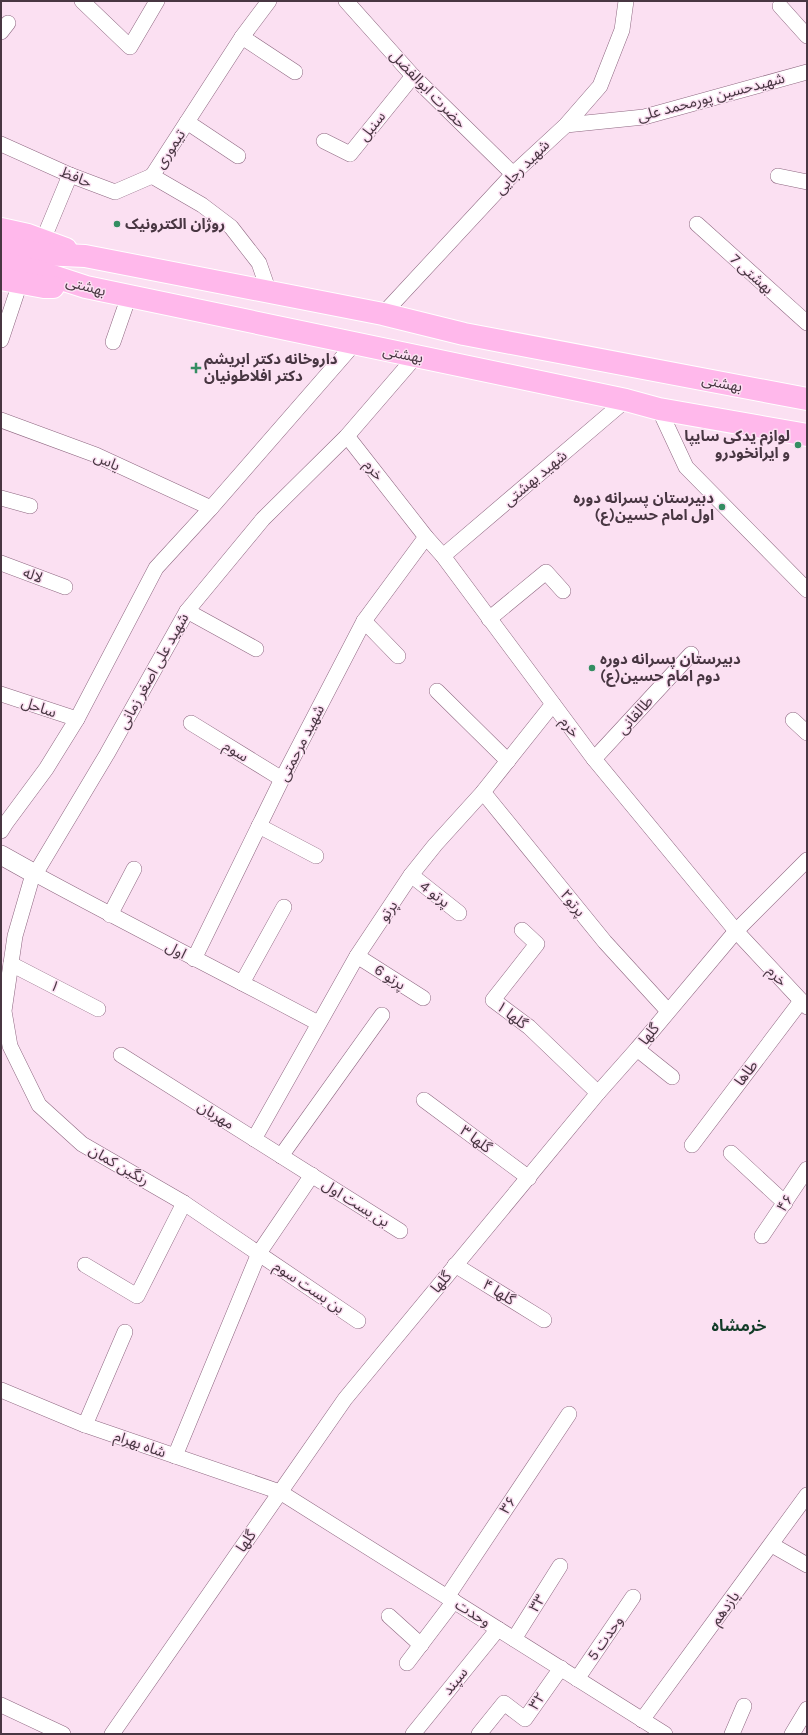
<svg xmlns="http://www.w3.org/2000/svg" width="808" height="1735" font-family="Karla,'Noto Sans Arabic',sans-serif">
  <rect width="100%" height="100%" fill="#fbe0f2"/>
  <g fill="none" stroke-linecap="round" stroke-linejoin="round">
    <g stroke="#8e6781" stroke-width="16">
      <g id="minor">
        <path d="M82,1L130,47L157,1"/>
        <path d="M346,1L413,76L513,174"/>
        <path d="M780,6L807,36"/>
        <path d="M1,32L8,23"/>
        <path d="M242,37L295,72"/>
        <path d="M187,122L238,156"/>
        <path d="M566,125L644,117L807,72"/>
        <path d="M324,141L350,154L413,76"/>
        <path d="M1,144L70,175L115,192L152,176"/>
        <path d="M152,176L242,37L269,1"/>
        <path d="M152,176L202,205L231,227L259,263L269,292"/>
        <path d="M778,176L807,182"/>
        <path d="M697,224L807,323"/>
        <path d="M43,240L70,175"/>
        <path d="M383,314L513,174L566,125L600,86L622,30L626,1"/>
        <path d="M1,340L20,283"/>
        <path d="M113,342L129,296"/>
        <path d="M659,409L686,467L807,590"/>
        <path d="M1,420L96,455L211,508"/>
        <path d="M347,436L426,537L443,556L594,759L736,931L807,1007"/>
        <path d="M1,498L30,506"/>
        <path d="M443,556L626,400"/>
        <path d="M1,563L65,587"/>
        <path d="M187,611L256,649"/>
        <path d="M489,619L546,572L563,591"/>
        <path d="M364,621L398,656"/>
        <path d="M437,691L508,761"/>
        <path d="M1,694L77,719"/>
        <path d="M793,720L807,733"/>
        <path d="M191,723L282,779"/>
        <path d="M594,759L691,654"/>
        <path d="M483,792L605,942L668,1011"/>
        <path d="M259,826L316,856"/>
        <path d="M1,831L6,823L46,769L77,719L156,568L211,508L354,344"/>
        <path d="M35,874C129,925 224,973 318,1023"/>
        <path d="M411,875L459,913"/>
        <path d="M110,915L134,869"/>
        <path d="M522,930L537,944L493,1000L529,1027L598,1093"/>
        <path d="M357,956L423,998"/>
        <path d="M194,959L282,779L364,621L426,537"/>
        <path d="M11,964L98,1009"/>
        <path d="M242,983L284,907"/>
        <path d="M637,1049L672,1077"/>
        <path d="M121,1055L400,1231"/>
        <path d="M424,1100L529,1178"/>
        <path d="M254,1139L357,956L411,875L435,845L483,792L553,704"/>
        <path d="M692,1145L801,1001"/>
        <path d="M731,1153L785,1203"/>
        <path d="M281,1156L382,1015"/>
        <path d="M762,1236L807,1169"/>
        <path d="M85,1265L137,1296L184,1203"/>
        <path d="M455,1265L544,1320"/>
        <path d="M358,1321L184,1203L82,1144L39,1105L10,1046L4,1011L15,936L31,881L107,754L187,611L263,519L347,436L416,356"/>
        <path d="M1,1390L85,1425L280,1492L665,1734"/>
        <path d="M85,1425L125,1332"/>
        <path d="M175,1456L259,1253L312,1175"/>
        <path d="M772,1545L807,1565"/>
        <path d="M447,1597L569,1414"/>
        <path d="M389,1616L421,1645"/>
        <path d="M514,1639L560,1566"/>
        <path d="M407,1663L454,1601"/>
        <path d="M577,1679L633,1597"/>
        <path d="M1,1705L63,1734"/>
        <path d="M642,1720L807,1495"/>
        <path d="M112,1734L345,1399L598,1093L637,1049L736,931L807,860"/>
        <path d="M413,1734L498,1629"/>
        <path d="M479,1734L504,1703L525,1719L561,1668"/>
        <path d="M732,1734L744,1706"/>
        <path d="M792,1734L807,1709"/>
      </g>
    </g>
    <g stroke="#8e6781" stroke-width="20">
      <path id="tertiary" d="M1,855L35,874"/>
    </g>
    <g stroke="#fff" stroke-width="24">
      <g id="primary">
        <path d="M1,229L28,235L66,249"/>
        <path d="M1,246L41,254L85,256L383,314L464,334L807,399"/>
        <path d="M1,263L34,270L86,287L626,400L659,409L807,435"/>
        <path d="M1,279L44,287H53"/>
      </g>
    </g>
    <use href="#minor" stroke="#fff" stroke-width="15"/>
    <use href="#tertiary" stroke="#fff" stroke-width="19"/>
    <use href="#primary" stroke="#ffb8eb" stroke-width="22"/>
  </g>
  <g fill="#348d62" stroke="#fbe0f2" stroke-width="1.5">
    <circle cx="117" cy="224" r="4"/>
    <path d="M194 362h4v4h4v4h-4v4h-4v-4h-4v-4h4z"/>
    <circle cx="798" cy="445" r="4"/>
    <circle cx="722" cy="507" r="4"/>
    <circle cx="592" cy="668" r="4"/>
  </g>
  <g text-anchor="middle" stroke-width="3" stroke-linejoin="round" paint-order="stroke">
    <g font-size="15" fill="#483642" stroke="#fbe0f2">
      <text transform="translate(428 89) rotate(46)" y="5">حضرت ابوالفضل</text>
      <text transform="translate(711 97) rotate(-15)" y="5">شهیدحسین پورمحمد علی</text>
      <text transform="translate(372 126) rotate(-51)" y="5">سنبل</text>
      <text transform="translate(170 149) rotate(-57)" y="5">تیموری</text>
      <text transform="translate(522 167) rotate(-45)" y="5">شهید رجایی</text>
      <text transform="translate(76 177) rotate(22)" y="5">حافظ</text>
      <text transform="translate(752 274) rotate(42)" y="5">بهشتی 7</text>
      <text transform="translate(86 286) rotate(15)" y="5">بهشتی</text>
      <text transform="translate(403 354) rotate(11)" y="5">بهشتی</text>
      <text transform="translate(722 383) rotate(11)" y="5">بهشتی</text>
      <text transform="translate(107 461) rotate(24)" y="5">یاس</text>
      <text transform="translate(374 470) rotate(52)" y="5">خرم</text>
      <text transform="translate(535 478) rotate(-40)" y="5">شهید بهشتی</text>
      <text transform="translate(33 575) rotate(20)" y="5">لاله</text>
      <text transform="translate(153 671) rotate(-61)" y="5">شهید علی اصغر زمانی</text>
      <text transform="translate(39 707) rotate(19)" y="5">ساحل</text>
      <text transform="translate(635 715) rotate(-48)" y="5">طالقانی</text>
      <text transform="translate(570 727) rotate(53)" y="5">خرم</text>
      <text transform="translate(301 743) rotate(-63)" y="5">شهید مرحمتی</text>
      <text transform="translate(236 751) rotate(32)" y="5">سوم</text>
      <text transform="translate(435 894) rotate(38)" y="5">پرتو 4</text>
      <text transform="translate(573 903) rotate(51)" y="5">پرتو۲</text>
      <text transform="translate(388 911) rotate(-56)" y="5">پرتو</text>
      <text transform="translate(176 950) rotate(28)" y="5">اول</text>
      <text transform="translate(777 976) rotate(47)" y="5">خرم</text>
      <text transform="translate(390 977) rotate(33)" y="5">پرتو 6</text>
      <text transform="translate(55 986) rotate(28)" y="5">۱</text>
      <text transform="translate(512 1015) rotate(38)" y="5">گلها ۱</text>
      <text transform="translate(649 1034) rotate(-51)" y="5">گلها</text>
      <text transform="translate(746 1073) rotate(-53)" y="5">طاها</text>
      <text transform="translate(216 1115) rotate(32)" y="5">مهربان</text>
      <text transform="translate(476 1139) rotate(37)" y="5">گلها ۳</text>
      <text transform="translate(119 1165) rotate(30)" y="5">رنگین کمان</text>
      <text transform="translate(356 1203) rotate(32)" y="5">بن بست اول</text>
      <text transform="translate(785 1203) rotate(-56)" y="5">۴۶</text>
      <text transform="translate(441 1282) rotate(-50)" y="5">گلها</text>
      <text transform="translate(309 1287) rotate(34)" y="5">بن بست سوم</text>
      <text transform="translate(499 1292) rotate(32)" y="5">گلها ۴</text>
      <text transform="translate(140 1444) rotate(19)" y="5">شاه بهرام</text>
      <text transform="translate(508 1505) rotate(-56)" y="5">۳۶</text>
      <text transform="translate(246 1541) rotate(-55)" y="5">گلها</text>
      <text transform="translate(537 1603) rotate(-58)" y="5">۳۳</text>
      <text transform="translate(725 1608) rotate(-54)" y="5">یازدهم</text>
      <text transform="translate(473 1613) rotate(32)" y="5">وحدت</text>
      <text transform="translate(605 1638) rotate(-55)" y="5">5 وحدت</text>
      <text transform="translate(455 1681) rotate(-51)" y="5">سپند</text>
      <text transform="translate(537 1701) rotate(-55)" y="5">۳۲</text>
    </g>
    <g font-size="15" font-weight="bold" fill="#483642" stroke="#fbe0f2" text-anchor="start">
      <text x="125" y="229">روژان الکترونیک</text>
      <text x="204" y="364">داروخانه دکتر ابریشم<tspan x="204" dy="17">دکتر افلاطونیان</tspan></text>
      <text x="790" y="441" text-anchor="end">لوازم یدکی سایپا<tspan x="790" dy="17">و ایرانخودرو</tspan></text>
      <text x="714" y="503" text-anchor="end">دبیرستان پسرانه دوره<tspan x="714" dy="17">اول امام حسین(ع)</tspan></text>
      <text x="600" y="664">دبیرستان پسرانه دوره<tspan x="600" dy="17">دوم امام حسین(ع)</tspan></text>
    </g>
    <g font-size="16" font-weight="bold" fill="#113b27" stroke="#fbe0f2">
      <text x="739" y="1331">خرمشاه</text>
    </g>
  </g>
  <rect width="808" height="1735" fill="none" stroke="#483642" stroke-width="4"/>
</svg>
